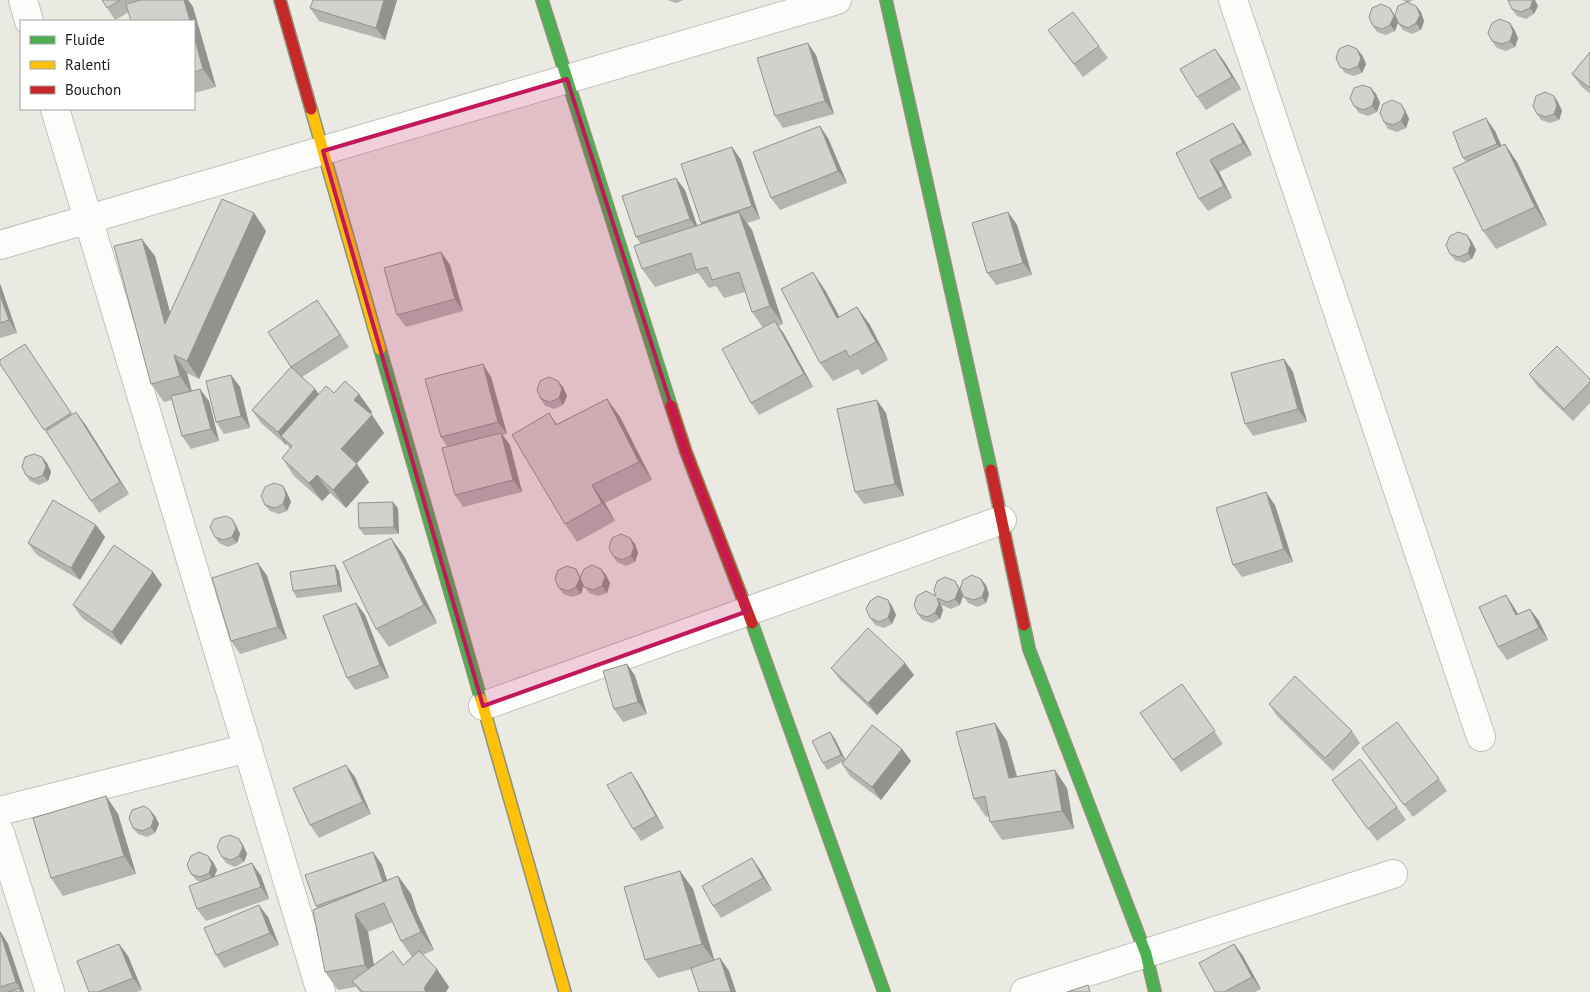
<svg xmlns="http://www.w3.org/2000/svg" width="1590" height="992" font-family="'PT Sans',sans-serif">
  <rect width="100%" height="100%" fill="#eae9e2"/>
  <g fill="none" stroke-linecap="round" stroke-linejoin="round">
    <g stroke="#c2c1be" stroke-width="30">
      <g id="street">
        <path d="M23,0L29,21"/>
        <path d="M1233,0L1481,737"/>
        <path d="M55,109L321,992"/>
        <path d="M0,245L837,0"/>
        <path d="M483,706L1002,520"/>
        <path d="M0,811L248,748"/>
        <path d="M0,833L50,992"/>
        <path d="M1025,992L1393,874"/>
      </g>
    </g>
    <g stroke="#8b937b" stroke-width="14">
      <g id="fast">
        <path d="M542,0L671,406"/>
        <path d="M886,0L991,470"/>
        <path d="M380,349L481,699"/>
        <path d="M752,623L884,992"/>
        <path d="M1024,625L1029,649L1146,954L1155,992"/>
      </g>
    </g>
    <g stroke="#8b937b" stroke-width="14">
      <g id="slow">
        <path d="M311,109L380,349"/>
        <path d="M481,699L565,992"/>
      </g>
    </g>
    <g stroke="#8b937b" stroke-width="14">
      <g id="jam">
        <path d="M280,0L311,109"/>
        <path d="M671,406L686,452L752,623"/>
        <path d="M991,470L1024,625"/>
      </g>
    </g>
    <use href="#street" stroke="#fcfcfb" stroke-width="28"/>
    <use href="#fast" stroke="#4caf50" stroke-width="11"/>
    <use href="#slow" stroke="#ffc107" stroke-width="11"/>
    <use href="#jam" stroke="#c62828" stroke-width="11"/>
  </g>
  <g fill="#b5b4af" fill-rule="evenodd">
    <path d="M102,0H188L193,7L216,87L194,93V21L129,12L115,20Z"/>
    <path d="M397,0L385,40L319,21L310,8Z"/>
    <path d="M667,0H683L677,3Z"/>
    <path d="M1402,0H1413L1408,3Z"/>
    <path d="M1538,6L1534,14L1526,19L1517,16L1512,9Z"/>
    <path d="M1421,12L1424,21L1421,30L1412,34L1403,30L1398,23L1395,31L1386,35L1377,32L1373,26L1395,15Z"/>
    <path d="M1514,29L1518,38L1515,47L1506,51L1497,48L1492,41Z"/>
    <path d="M1048,30L1099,46L1108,58L1083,77Z"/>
    <path d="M1590,52V94L1581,86L1572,74Z"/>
    <path d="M816,55L834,114L783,128L775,116Z"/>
    <path d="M1362,55L1366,64L1362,73L1354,76L1345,73L1340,67Z"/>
    <path d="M1224,61L1241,89L1206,110L1197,97Z"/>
    <path d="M1376,94L1380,103L1377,112L1368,116L1359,113L1354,106Z"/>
    <path d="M1558,102L1562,111L1559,120L1550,123L1541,120L1537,114Z"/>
    <path d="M1405,110L1409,119L1406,128L1397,132L1388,129L1384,122Z"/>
    <path d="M1233,123L1242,136L1252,155L1219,172L1232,198L1208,211L1199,199L1176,153Z"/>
    <path d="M1495,131L1501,145L1517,162L1547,225L1496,249L1483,231L1466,162L1463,158Z"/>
    <path d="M828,138L847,183L780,210L771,198Z"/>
    <path d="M732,147L741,160L760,219L747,223L752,230L783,324L778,326L784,334L813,387L759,415L751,403L763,328L752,312L745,292L724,298L716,286L709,288L698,273L655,287L642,269L641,244L636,237L685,190L697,226L702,224L701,223Z"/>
    <path d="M1008,212L1017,225L1032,275L996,285L987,273Z"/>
    <path d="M254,213L266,231L199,379L187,373L192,391L209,401L219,441L191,449L182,436L172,400L164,402L151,384L155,256L170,313Z"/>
    <path d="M1467,235L1472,242L1476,250L1472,259L1464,263L1455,260L1450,254Z"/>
    <path d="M441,252L450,265L463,311L406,327L397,315Z"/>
    <path d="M0,284L17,333L0,338Z"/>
    <path d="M825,290L839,317L857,307L870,325L888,360L862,375L858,369L833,381L820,363Z"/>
    <path d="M326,312L349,347L302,377L315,389L319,394L334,393L359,394L372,412L370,414L384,433L357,464L369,482L346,508L330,493L322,501L294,476L282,458L290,449L287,444L286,445L261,423L252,410L291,367Z"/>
    <path d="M25,344L72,414L85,424L129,494L99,513L52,440L0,364Z"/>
    <path d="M1284,359L1293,372L1307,422L1253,436L1245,424Z"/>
    <path d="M1529,374L1590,379V403L1573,421L1538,387Z"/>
    <path d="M231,375L240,387L250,428L224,434L216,422Z"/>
    <path d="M491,377L507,434L503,435L510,445L522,492L463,507L455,495L447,446L441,437Z"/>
    <path d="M563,387L567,396L563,405L555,409L545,406L541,399Z"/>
    <path d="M607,399L620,417L652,480L605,503L615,521L577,542L565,524L549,413L557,424Z"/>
    <path d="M886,413L904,496L864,504L855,492Z"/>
    <path d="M42,457L47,463L51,472L48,481L39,485L30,481L26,475Z"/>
    <path d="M283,486L287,493L291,502L287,511L279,514L270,511L265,505Z"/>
    <path d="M1275,505L1293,562L1242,577L1233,565Z"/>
    <path d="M398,508L399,534L364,535L359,528Z"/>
    <path d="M96,525L105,537L80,580L37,555L28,543Z"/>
    <path d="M236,525L240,534L237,543L228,547L219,543L215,537Z"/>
    <path d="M391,538L404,556L437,623L389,647L376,629Z"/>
    <path d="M630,538L635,544L638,553L635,562L626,566L617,562L613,556Z"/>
    <path d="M258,563L267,576L287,639L240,654L231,641Z"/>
    <path d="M335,565L339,572L342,592L297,598L293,591Z"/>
    <path d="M601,569L606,575L610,583L607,593L598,596L589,593L584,585L581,594L572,597L563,594L559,588L581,577Z"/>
    <path d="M153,572L162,585L121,645L82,618L73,605Z"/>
    <path d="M955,581L960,589L986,585L989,594L986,603L978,607L968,603L964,597L961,590L960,605L951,609L941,605L943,610L940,619L932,623L922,620L918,614L936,596Z"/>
    <path d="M888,600L892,606L896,615L892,624L884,628L875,625L870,618Z"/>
    <path d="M356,603L365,615L389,678L355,690L347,678Z"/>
    <path d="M1514,607L1518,614L1530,609L1539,621L1548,640L1507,660L1498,647Z"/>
    <path d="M627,664L635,676L647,714L623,722L614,709Z"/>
    <path d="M831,668L914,675L877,715L840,680Z"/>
    <path d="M1182,684L1223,744L1181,772L1140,713Z"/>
    <path d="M1269,704L1352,731L1360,743L1333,771L1277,716Z"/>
    <path d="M830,732L835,739L845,759L902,749L911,761L881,800L850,776L842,764V762L827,770L823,763Z"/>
    <path d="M1007,741L1017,776L1067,788L1074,829L1002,840L990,822L989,816L986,817L974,799Z"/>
    <path d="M1362,748L1439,779L1447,791L1413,817Z"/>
    <path d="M355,777L371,814L319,838L310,825Z"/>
    <path d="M1332,780L1397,807L1406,820L1377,841Z"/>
    <path d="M639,784L664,828L641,841L633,829Z"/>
    <path d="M106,796L118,814L136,874L63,896L51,878Z"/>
    <path d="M155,816L159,824L155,833L147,837L138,834L133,828Z"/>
    <path d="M243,845L247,854L244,862L235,867L226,863L222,857Z"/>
    <path d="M373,852L382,865L387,881L398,876L411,894L417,913L434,950L423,955L449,987L446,992H360L356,987L338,990L325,972L317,909L316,906ZM393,922L401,941L412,957L403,965H374L368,932Z"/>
    <path d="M752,858L761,871L772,890L721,918L713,906Z"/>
    <path d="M213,862L217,870L214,877L252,863L261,876L269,899L206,921L197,909L201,882L196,880L191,874Z"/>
    <path d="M680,871L693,889L714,960L720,958L729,971L736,992H699L691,969L658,978L645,960Z"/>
    <path d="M268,917L279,945L224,968L216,955Z"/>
    <path d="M0,931L8,944L24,992H0Z"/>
    <path d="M119,944L128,956L142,990L137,992H89Z"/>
    <path d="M1234,944L1243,956L1261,989L1255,992H1215Z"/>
  </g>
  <g fill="#93928e">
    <path d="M184,0H188L193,7L216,87L203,69L194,36V21H190Z"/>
    <path d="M384,0H397L385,40L376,28Z"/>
    <path d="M1533,0H1535L1538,6L1534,14L1530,8Z"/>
    <path d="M1416,6L1421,12L1424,21L1421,30L1416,23Z"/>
    <path d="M1390,8L1394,14L1398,22L1395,31L1390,25Z"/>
    <path d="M1510,23L1514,29L1518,38L1515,47L1510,41Z"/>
    <path d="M808,43L816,55L834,114L825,101Z"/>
    <path d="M1215,49L1224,61L1241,89L1232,77Z"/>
    <path d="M1357,49L1362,55L1366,64L1362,73L1358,66Z"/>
    <path d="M1371,88L1376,94L1380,103L1377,112L1372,106Z"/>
    <path d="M1554,96L1558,102L1562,111L1559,120L1554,114Z"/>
    <path d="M1401,104L1405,110L1409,119L1406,128L1401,121Z"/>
    <path d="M1486,118L1495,131L1506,156L1497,144Z"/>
    <path d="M1233,123L1242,136L1252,155L1243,143Z"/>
    <path d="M820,126L828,138L847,183L838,171Z"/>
    <path d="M1505,144L1517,162L1547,225L1535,207Z"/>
    <path d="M732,147L741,160L760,219L752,206Z"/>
    <path d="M1210,160L1219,172L1232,198L1224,186Z"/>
    <path d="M676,178L685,190L699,231L690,219Z"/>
    <path d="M739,212L752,230L783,324L770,306Z"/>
    <path d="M1008,212L1017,225L1032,275L1023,263Z"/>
    <path d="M254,213L266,231L199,379L187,361Z"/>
    <path d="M1467,235L1472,242L1476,250L1472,259L1468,253Z"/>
    <path d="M142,239L155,256L178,342L165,324Z"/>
    <path d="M441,252L450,265L463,311L455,299Z"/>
    <path d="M813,272L825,290L850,336L837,318Z"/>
    <path d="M0,284L1,286L17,333L9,320L0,295Z"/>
    <path d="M857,307L870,325L888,360L876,342Z"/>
    <path d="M775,321L784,334L813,387L804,374Z"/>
    <path d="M174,355L187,373L192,394L180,376Z"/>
    <path d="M1284,359L1293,372L1307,422L1298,409Z"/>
    <path d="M483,364L491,377L507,434L498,422Z"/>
    <path d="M231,375L240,387L250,428L241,416Z"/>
    <path d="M558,381L563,387L567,396L563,405L559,398Z"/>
    <path d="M200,389L209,401L219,441L211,429Z"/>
    <path d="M315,389L324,401L281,436L287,444L286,445L278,432Z"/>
    <path d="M359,394L372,412L367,418L354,400Z"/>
    <path d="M607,399L620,417L652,480L639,462Z"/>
    <path d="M877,400L886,413L904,496L895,484Z"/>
    <path d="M76,412L85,424L129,494L120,482Z"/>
    <path d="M372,415L384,433L353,467L341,449Z"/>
    <path d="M501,433L510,445L522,492L513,480Z"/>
    <path d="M42,457L47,463L51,472L48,481L43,475Z"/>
    <path d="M357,464L369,482L346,508L333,490Z"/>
    <path d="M317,475L330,493L322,501L309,483Z"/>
    <path d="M592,485L605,503L615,521L602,503Z"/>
    <path d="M283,486L287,493L291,502L287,511L283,504Z"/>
    <path d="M1266,492L1275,505L1293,562L1284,549Z"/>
    <path d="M393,502L398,508L399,534L394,527Z"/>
    <path d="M232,519L236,525L240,534L237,543L232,537Z"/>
    <path d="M96,525L105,537L80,580L71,568Z"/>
    <path d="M391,538L404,556L437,623L424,605Z"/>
    <path d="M630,538L635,544L638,553L635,562L631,556Z"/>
    <path d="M258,563L267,576L287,639L278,627Z"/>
    <path d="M335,565L339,572L342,592L338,585Z"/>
    <path d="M576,569L580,576L584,584L581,594L576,587Z"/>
    <path d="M601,569L606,575L610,583L607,593L602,586Z"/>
    <path d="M153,572L162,585L121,645L112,632Z"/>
    <path d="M981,579L986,585L989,594L986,603L982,597Z"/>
    <path d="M955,581L959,587L963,596L960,605L955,599Z"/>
    <path d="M1506,595L1514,607L1525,628L1516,615Z"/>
    <path d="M937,598L941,605L943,610L940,619L935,613Z"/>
    <path d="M888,600L892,606L896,615L892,624L888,618Z"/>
    <path d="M356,603L365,615L389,678L380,665Z"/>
    <path d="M1530,609L1539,621L1548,640L1539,628Z"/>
    <path d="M905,663L914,675L877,715L868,703Z"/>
    <path d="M627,664L635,676L647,714L638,702Z"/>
    <path d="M995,723L1007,741L1022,796L1009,778Z"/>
    <path d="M830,732L835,739L846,761L841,755Z"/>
    <path d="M902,749L911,761L881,800L872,787Z"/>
    <path d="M346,765L355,777L371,814L363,802Z"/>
    <path d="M1055,770L1067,788L1074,829L1062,811Z"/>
    <path d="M631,772L639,784L664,828L656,816Z"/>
    <path d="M106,796L118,814L136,874L124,856Z"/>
    <path d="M150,810L155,816L159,824L155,833L151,827Z"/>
    <path d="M239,839L243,845L247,854L244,862L239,856Z"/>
    <path d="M373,852L382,865L392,895L384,883Z"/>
    <path d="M208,856L213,862L217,870L213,879L209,873Z"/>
    <path d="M752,858L761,871L772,890L763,878Z"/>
    <path d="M252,863L261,876L269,899L261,887Z"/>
    <path d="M680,871L693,889L715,962L702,944Z"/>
    <path d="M398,876L411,894L417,913L434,950L421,932L404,895Z"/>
    <path d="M259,905L268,917L279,945L270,933Z"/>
    <path d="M355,914L368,932L377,983L365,965Z"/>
    <path d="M0,931L8,944L24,992H23L16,982Z"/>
    <path d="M119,944L128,956L142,990L133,978Z"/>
    <path d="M1234,944L1243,956L1261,989L1252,977Z"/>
    <path d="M720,958L729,971L736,992H731Z"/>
    <path d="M437,969L449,987L446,992H426L424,988Z"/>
  </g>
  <g fill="#d2d1cb" stroke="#93928e">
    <path d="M102,0H120L107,8Z"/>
    <path d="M141,0H184L190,21H131L126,4Z"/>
    <path d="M313,0H384L376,28L310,8Z"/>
    <path d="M1508,0H1533L1530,8L1521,12L1512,9Z"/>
    <path d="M1407,2L1416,6L1420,15L1416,23L1408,28L1399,24L1395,15L1398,6Z"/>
    <path d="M1381,4L1390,8L1394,16L1390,25L1382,29L1373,26L1369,17L1372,8Z"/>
    <path d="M1073,12L1099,46L1074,64L1048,30Z"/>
    <path d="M1500,19L1510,23L1513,32L1510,41L1502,44L1492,41L1488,33L1492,23Z"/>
    <path d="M194,36L203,69L194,72Z"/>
    <path d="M808,43L825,101L775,116L757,58Z"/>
    <path d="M1348,45L1357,49L1361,58L1358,66L1349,70L1340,67L1336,58L1339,49Z"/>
    <path d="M1215,49L1232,77L1197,97L1180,69Z"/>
    <path d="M1590,52V88L1572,74Z"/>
    <path d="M1363,85L1371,88L1375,97L1372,106L1363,110L1354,106L1350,98L1354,88Z"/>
    <path d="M1545,92L1554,96L1557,105L1554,114L1546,117L1537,114L1533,106L1536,96Z"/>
    <path d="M1392,100L1401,104L1405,112L1401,121L1393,125L1384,122L1380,113L1383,104Z"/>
    <path d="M1486,118L1497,144L1463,158L1453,132Z"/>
    <path d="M1233,123L1243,143L1210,160L1224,186L1199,199L1176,153Z"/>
    <path d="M820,126L838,171L771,198L753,152Z"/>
    <path d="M1505,144L1535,207L1483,231L1453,168Z"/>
    <path d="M732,147L752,206L701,223L681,164Z"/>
    <path d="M676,178L690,219L636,237L622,196Z"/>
    <path d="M222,199L254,213L187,361L174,355L180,376L151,384L114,246L142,239L165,324Z"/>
    <path d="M739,212L770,306L752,312L739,272L712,280L707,267L696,270L691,253L642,269L634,246Z"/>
    <path d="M1008,212L1023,263L987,273L972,223Z"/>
    <path d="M1458,232L1467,235L1471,244L1468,253L1459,257L1450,254L1446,245L1450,236Z"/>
    <path d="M441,252L455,299L397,315L384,268Z"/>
    <path d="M813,272L837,318L857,307L876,342L849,357L846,350L820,363L781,289Z"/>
    <path d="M0,295L9,320L0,323Z"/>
    <path d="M317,300L340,335L291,367L268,332Z"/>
    <path d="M775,321L804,374L751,403L722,349Z"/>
    <path d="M25,344L71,413L44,430L0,364V360Z"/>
    <path d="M1557,346L1590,379V382L1564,409L1529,374Z"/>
    <path d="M1284,359L1298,409L1245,424L1231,373Z"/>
    <path d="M483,364L498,422L441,437L425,379Z"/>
    <path d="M291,367L315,389L278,432L252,410Z"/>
    <path d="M231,375L241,416L216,422L206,381Z"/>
    <path d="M549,377L558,381L562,389L559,398L550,402L541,399L537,390L540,381Z"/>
    <path d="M345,381L359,394L354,400L372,415L341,449L357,464L333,490L317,475L309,483L282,458L292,446L281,436L326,386L334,393Z"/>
    <path d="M200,389L211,429L182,436L171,396Z"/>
    <path d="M607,399L639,462L592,485L602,503L565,524L512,435L549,413L556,425Z"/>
    <path d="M877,400L895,484L855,492L837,409Z"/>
    <path d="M76,412L120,482L91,501L46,431Z"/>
    <path d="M501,433L513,480L455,495L442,448Z"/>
    <path d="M34,454L42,457L46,466L43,475L34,479L26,475L22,467L25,457Z"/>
    <path d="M274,483L283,486L286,495L283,504L275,508L265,505L261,496L265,487Z"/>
    <path d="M1266,492L1284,549L1233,565L1216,508Z"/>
    <path d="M53,500L96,525L71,568L28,543Z"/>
    <path d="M393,502L394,527L359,528L358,503Z"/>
    <path d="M226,516L232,519L236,528L232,537L223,540L215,537L210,527L214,519Z"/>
    <path d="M621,534L630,538L634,547L631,556L622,560L613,556L609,548L612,538Z"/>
    <path d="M391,538L424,605L376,629L343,562Z"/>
    <path d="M114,545L153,572L112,632L73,605Z"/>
    <path d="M258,563L278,627L231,641L212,578Z"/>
    <path d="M335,565L338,585L293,591L290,572Z"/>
    <path d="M592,565L601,569L605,577L602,586L593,590L584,587L580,578L584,569Z"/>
    <path d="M567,566L576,569L580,578L576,587L568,591L559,588L555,579L558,570Z"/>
    <path d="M972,575L981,579L985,588L982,597L973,600L964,597L960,589L963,580Z"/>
    <path d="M945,577L955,581L959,589L955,599L947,602L937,598L939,604L935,613L927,617L918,614L914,605L917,596L926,591L936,596L934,590L937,581Z"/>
    <path d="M1506,595L1516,615L1530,609L1539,628L1498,647L1479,607Z"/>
    <path d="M878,596L888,600L891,609L888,618L879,622L870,618L866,609L870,601Z"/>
    <path d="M356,603L380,665L347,678L323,616Z"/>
    <path d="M868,628L905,663L868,703L831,668Z"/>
    <path d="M627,664L638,702L614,709L603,671Z"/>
    <path d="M1295,676L1352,731L1325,758L1269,704Z"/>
    <path d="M1182,684L1215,731L1173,760L1140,713Z"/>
    <path d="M1397,722L1439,779L1404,805L1362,748Z"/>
    <path d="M995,723L1009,778L1055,770L1062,811L990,822L985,796L974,799L956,732Z"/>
    <path d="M872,725L902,749L872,787L842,764Z"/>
    <path d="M830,732L841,755L823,763L812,741Z"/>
    <path d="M1360,759L1397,807L1368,829L1332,780Z"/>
    <path d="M346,765L363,802L310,825L293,788Z"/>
    <path d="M631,772L656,816L633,829L607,785Z"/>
    <path d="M106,796L124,856L51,878L33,818Z"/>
    <path d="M144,806L150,810L154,818L151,827L142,831L133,828L129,818L132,810Z"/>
    <path d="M230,835L239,839L243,847L239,856L231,860L222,857L217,847L221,838Z"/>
    <path d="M199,852L208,856L212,864L209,873L200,877L191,874L187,865L191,856Z"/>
    <path d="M373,852L383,882L316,906L305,875Z"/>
    <path d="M752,858L763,878L713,906L702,886Z"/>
    <path d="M252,863L261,887L197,909L189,886Z"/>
    <path d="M680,871L702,944L645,960L624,887Z"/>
    <path d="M398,876L404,895L421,932L401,941L384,903L355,914L365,965L325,972L313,910Z"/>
    <path d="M259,905L270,933L216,955L204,928Z"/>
    <path d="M0,932L16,982L0,987Z"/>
    <path d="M119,944L133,978L98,992H89L77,961Z"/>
    <path d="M1234,944L1252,977L1224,992H1215L1199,963Z"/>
    <path d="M393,951L403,965L419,951L437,969L424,988L426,992H363L352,981Z"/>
    <path d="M720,958L731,992H699L691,968Z"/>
    <path d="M1088,985L1090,992H1067Z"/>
    <path d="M20,988L21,992H8Z"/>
  </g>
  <path fill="#c2185b" fill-opacity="0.2" stroke="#c2185b" stroke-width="4" stroke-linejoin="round" d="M567,79L686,452L748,611L483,706L323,151Z"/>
  <rect x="20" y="20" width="175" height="90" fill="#ffffff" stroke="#a3a3a3"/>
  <rect x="30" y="36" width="25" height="8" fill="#4caf50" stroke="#a3a3a3"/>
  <text x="65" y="45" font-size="15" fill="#1a1a1a">Fluide</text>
  <rect x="30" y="61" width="25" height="8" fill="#ffc107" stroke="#a3a3a3"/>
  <text x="65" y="70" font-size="15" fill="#1a1a1a">Ralenti</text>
  <rect x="30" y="86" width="25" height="8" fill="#c62828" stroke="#a3a3a3"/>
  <text x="65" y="95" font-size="15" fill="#1a1a1a">Bouchon</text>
</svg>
